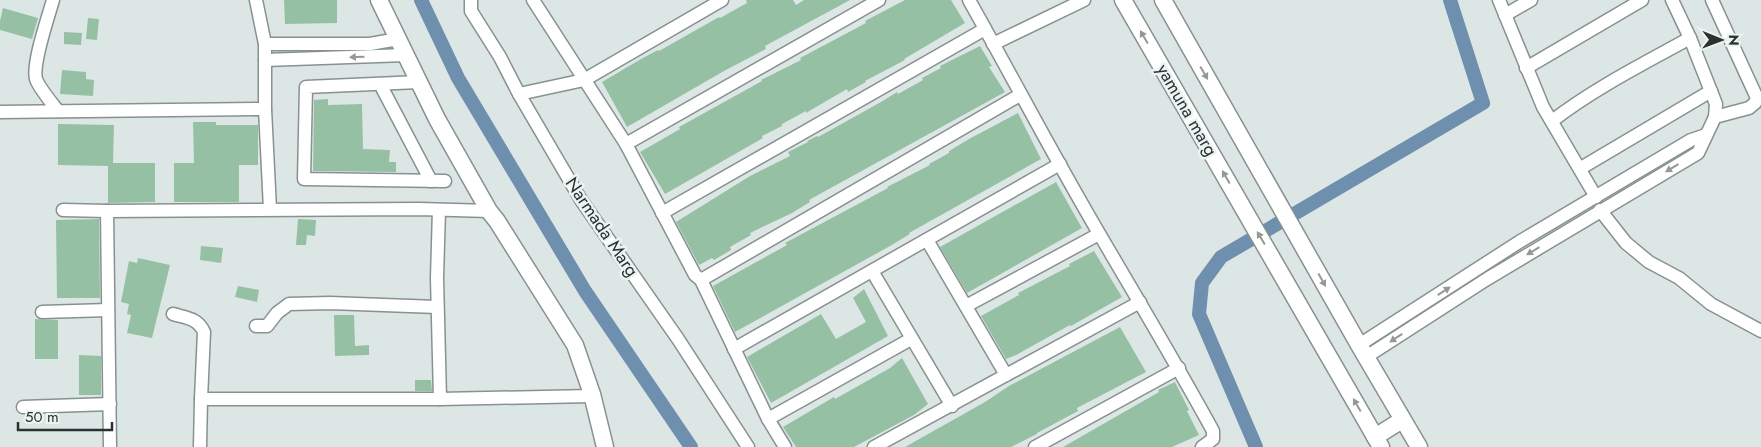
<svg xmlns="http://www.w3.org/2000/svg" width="1761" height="447" font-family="Jost,sans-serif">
  <rect width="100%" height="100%" fill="#dce7e5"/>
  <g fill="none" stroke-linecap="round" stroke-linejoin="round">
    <g stroke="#6f8fae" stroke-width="14">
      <path d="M421,0L458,78L585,291L691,447"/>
      <path d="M1256,447L1199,314L1202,283L1221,257L1483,103L1450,0"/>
    </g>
  </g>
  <g fill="#96c0a4">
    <path d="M284,0H337V23L285,24Z"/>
    <path d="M746,0H793L796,5L804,0H850L765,46L766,49L724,71L627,127L602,82L641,59L658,50L659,51L719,17L720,18L747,3Z"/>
    <path d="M905,0H951L965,23L904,59L905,60L865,81L866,82L848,92L847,89L806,113V111L782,124V126L762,136L763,138L665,194L640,152L680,129L679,127L762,81L761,80L801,60L800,58L866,23L865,21Z"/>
    <path d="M3,8L38,18L32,39L0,30V21Z"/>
    <path d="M88,18L99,19L97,40L86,39Z"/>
    <path d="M64,32L82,33L81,45L64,44Z"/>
    <path d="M980,46L992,66L989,67L1005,92L809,200L810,202L792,213L750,233L751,235L730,247L731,250L714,260L712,258L699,265L676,222L750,176L790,156L788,152L808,142L807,141L817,136L818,137L881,102L897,92L898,94L923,80L922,78L941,68L940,66Z"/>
    <path d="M62,70L86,72V79L94,80L93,96L60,94Z"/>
    <path d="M328,99V105L362,104L363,149L390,150L389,162H396V172L313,171L314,100Z"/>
    <path d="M1018,113L1041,159L909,233L910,234L890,246L735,332L713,286L787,245L785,243L888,188L887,187L930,165L929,164L949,153V151L969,139Z"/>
    <path d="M193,122H216V125H258V165H239V202H174V163H194Z"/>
    <path d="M58,124L114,125L113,163H155V202L108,203V166L58,165Z"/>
    <path d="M1056,182L1082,228L967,293L940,247Z"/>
    <path d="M99,219L100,298H57L56,220Z"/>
    <path d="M298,219L316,220L315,236L307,235L306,245H296Z"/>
    <path d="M201,246L223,248L221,263L200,260Z"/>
    <path d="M1094,251L1122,297L1071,326L1070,325L1016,355L1006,359L981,316L1019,295L1018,293L1070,266L1069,264Z"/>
    <path d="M138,258L170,265L152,338L127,333L131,315L127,314L129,304L121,302L129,261L137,263Z"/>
    <path d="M238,286L259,290L257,302L235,297Z"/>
    <path d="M864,289L888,336L771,403L747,357L821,314L836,339L866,322L853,298Z"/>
    <path d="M334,315H354L355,346L369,345V355L335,356Z"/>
    <path d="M35,319L58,320V359H35Z"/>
    <path d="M1120,327L1146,372L1077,408L1078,411L1037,433V434L1011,447H905L985,402L1009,386Z"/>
    <path d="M79,355L101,356V395H79Z"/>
    <path d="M902,358L928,404L914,415L854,447H796L783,427L834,397L835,399L890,368Z"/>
    <path d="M415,380H431L432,391H415Z"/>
    <path d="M1175,382L1189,410L1187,411L1199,435L1172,447H1063L1159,392L1158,390Z"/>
  </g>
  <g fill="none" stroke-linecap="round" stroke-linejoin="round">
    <g stroke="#889190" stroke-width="15">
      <g id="minor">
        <path d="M53,0C48,18 32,63 36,79C39,88 52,103 58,111"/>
        <path d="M256,0L265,44V109L270,209"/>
        <path d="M471,0V11L500,57L519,94L581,200L678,339L748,447"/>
        <path d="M533,0L626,144L695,275L701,280L768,419L785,447"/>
        <path d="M969,0C1013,78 1054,157 1100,235C1138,300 1177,365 1213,431V439L1202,447"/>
        <path d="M1499,0L1543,107L1596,197"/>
        <path d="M1712,0L1757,98L1755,103L1749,108L1715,117"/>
        <path d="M1505,15L1531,0"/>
        <path d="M265,44H370L398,39"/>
        <path d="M993,44L1084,0"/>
        <path d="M265,60L406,55"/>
        <path d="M1526,68L1642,0"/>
        <path d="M419,82L306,87L304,179L445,181"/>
        <path d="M380,84L431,181"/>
        <path d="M519,94L584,80L722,0"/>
        <path d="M0,112L265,109"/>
        <path d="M1552,121C1595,88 1643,64 1690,38"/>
        <path d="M626,144L879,0"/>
        <path d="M1581,168L1711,91"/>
        <path d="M63,210L107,211"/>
        <path d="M439,210L437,278L440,399L592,396"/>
        <path d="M1600,210L1626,243L1649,262L1679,278L1711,304L1761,331"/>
        <path d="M662,213L985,29"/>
        <path d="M927,240L1006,375"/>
        <path d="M872,271L952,406"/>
        <path d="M701,280L1020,95"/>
        <path d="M966,306L1099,234"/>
        <path d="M42,312L108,310"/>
        <path d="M173,314C186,318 198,318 204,332L201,399H440"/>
        <path d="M256,326H267L277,313L289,304L330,303L437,307"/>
        <path d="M1359,345L1519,242L1691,140L1706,135"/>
        <path d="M734,349L1060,164"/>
        <path d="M1366,357L1487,279L1698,153L1715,117L1716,104L1690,38L1672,0"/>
        <path d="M23,407L110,404"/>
        <path d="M768,419L911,339"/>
        <path d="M110,447L107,211L419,209L489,211"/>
        <path d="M200,447L201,399"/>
        <path d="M874,447L1140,302"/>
        <path d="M1035,447L1179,368"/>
      </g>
    </g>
    <g stroke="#889190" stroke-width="19">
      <g id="tertiary">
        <path d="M379,0L437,119L489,211L497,221L575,345L592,394L605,447"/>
        <path d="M1123,0L1381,447"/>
        <path d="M1163,0L1359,345L1419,447"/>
        <path d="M1375,437L1402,420"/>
      </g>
    </g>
    <use href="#minor" stroke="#fff" stroke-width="12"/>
    <use href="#tertiary" stroke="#fff" stroke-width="16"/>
  </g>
  <defs><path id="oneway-solid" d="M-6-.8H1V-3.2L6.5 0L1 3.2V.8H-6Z" transform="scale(1.25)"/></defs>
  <g fill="#969897">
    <use href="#oneway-solid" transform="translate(1144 37) rotate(-120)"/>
    <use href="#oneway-solid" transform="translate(357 57) rotate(178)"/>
    <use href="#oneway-solid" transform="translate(1204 73) rotate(60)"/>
    <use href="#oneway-solid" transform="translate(1672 168) rotate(149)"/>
    <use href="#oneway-solid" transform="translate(1226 177) rotate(-120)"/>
    <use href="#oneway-solid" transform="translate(1261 238) rotate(-121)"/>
    <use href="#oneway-solid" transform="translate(1533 251) rotate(149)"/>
    <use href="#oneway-solid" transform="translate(1322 280) rotate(61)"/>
    <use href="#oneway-solid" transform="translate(1444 291) rotate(-33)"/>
    <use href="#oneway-solid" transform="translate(1396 338) rotate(147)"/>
    <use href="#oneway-solid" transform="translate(1357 405) rotate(-120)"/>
  </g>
  <g text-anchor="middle" stroke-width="5" stroke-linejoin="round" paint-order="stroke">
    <g font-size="18" fill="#2c302f" stroke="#eaf4f3">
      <text transform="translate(1187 110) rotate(60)" y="6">yamuna marg</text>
      <text transform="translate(602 227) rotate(56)" y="6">Narmada Marg</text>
    </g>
  </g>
  <g transform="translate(1721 40) rotate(91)" stroke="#eaf4f3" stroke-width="4" paint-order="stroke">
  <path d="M0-4L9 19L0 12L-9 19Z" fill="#2c302f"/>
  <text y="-8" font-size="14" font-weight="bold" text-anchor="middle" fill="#2c302f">N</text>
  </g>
  <path d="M18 422v8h94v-8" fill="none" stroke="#2c302f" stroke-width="2.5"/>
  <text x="25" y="422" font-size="15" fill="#2c302f" stroke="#eaf4f3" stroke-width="4" paint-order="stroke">50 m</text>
</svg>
